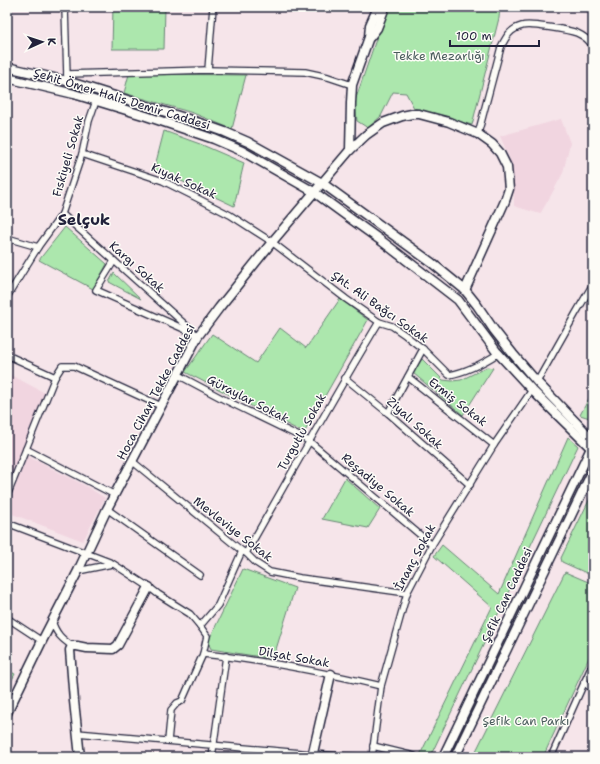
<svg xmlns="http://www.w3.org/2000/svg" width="600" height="764" font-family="'Shantell Sans',sans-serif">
  <rect width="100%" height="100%" fill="#f6e5ea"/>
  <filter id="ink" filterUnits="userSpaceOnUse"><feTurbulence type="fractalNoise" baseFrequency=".025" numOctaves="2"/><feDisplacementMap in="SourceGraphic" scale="8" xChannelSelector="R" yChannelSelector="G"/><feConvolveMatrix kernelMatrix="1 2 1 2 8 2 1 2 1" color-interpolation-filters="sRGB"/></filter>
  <g filter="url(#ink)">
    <g fill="#f1d5e0">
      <path d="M561,119L570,143L563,173L550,197L540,214L514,206V180L509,157L500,136Z"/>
      <path d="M7,373L47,394L7,487Z"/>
      <path d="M27,456L84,485L105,498L83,541L7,512V509Z"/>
    </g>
    <g fill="#ace7ad" stroke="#678474">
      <path d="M113,7H165L164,49H112Z"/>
      <path d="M387,7H500L499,18L472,125L414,108L406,93L393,92L381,116L368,128L357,121L355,101Z"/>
      <path d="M129,74L246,75L232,129L193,113L124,93Z"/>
      <path d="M164,131L200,144L244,163L234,206L175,178L154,170Z"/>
      <path d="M65,227L107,264L93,289L39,260Z"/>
      <path d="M114,273L141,299L109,282Z"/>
      <path d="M340,299L368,320L304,433L185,372L212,334L256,363L280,328L306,348Z"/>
      <path d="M422,359L443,380L452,381L461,380L487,367L493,368L463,415L413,373Z"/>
      <path d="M593,391V419L580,415Z"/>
      <path d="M568,437L578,446L430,757H419L492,607L434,556L442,545L499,594Z"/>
      <path d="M345,478L380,509L368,528L322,519Z"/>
      <path d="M593,492V576L562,562L561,558Z"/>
      <path d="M243,569L295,588L273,659L211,649L208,642Z"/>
      <path d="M565,572L593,584V649L543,757H473Z"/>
      <path d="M7,670L15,674L7,689Z"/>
    </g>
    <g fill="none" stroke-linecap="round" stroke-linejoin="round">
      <g stroke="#22223b" stroke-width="8">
        <g id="street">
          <path d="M65,7L67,77"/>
          <path d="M208,70L213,7"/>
          <path d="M67,74L208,70L305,72L328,77L352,85"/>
          <path d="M478,134L501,47C506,37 510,29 522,26C529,23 569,30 577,33C584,36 590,41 593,47"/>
          <path d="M82,154L163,181L195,197L230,215L272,242L346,299L379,322L392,326L405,335L423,349L449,375C466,372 485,362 499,353"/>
          <path d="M62,214L198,336"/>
          <path d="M7,238L38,247"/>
          <path d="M114,261L96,290L193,333"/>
          <path d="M7,297L38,247L62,214L82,154L89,121L96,101"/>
          <path d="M7,355L55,377"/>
          <path d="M178,375L225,400L309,441L432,545"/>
          <path d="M408,377L494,445"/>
          <path d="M345,378L388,413L470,485"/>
          <path d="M537,382L576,313L593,284"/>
          <path d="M388,413L423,349"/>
          <path d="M26,449L115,495"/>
          <path d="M132,461L242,551L246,553L256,563L270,572L300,578L407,593"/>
          <path d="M7,496L55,377L62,366H74L161,406"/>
          <path d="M107,509L200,575"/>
          <path d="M7,523L112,563L149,587L158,594L190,614L200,626L207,636L203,654L182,701L177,703L171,710L168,741"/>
          <path d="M246,553C290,476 333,398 379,322"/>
          <path d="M78,571L112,564"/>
          <path d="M7,618L42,641"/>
          <path d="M52,621C56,634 62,639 72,646"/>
          <path d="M200,626L218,605L242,551"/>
          <path d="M203,654C263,660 322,672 381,686"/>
          <path d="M584,682L593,690"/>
          <path d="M77,733L312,754L357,757"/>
          <path d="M373,746L414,756"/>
          <path d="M212,757L226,656"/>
          <path d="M372,757L381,686L407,593L432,545L494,445L532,390"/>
          <path d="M551,757L593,663"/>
        </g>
      </g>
      <g stroke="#22223b" stroke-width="11">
        <g id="secondary">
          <path d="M370,37L377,28L385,7"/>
          <path d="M7,67L67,81L188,119L225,132L248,142L322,183L432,263L465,290L477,305L494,330L513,354L537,382L593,440"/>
          <path d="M7,78L74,94L146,116L214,139L242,151L314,192L351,219L383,242L458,300L496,351L532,390L593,450"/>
          <path d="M350,150L366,135L383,123L402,116L412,114H419L449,122L478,134L492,144L500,153L507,167L509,189L505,201L465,290"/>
          <path d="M7,713L42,641L78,571L107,509L198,336L219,308L272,242L350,150L351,103L352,85L369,37L370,25L378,7"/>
          <path d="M80,757L74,701L70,650L72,646H77L87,648L113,649L118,645L149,587"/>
          <path d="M312,757L331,674"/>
          <path d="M443,757L593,444"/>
          <path d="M455,757L593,470"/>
        </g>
      </g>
      <use href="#street" stroke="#fdfcf7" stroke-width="5.5"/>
      <use href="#secondary" stroke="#fdfcf7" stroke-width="8"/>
    </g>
  </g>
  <g text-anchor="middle" stroke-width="3" stroke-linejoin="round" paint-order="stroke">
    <g font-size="12" fill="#4b5d5d" stroke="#fdfcf7">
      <text x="439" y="60">Tekke Mezarlığı</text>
      <text x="526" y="725">Şefik Can Parkı</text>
    </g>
    <g font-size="12" fill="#22223b" stroke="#fdfcf7">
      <text transform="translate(122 99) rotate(17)" y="4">Şehit Ömer Halis Demir Caddesi</text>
      <text transform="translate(68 156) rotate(-74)" y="4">Fıskiyeli Sokak</text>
      <text transform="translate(184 181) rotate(24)" y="4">Kıyak Sokak</text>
      <text transform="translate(137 267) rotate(42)" y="4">Kargı Sokak</text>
      <text transform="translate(380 307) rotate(35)" y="4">Şht. Ali Bağcı Sokak</text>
      <text transform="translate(156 392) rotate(-62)" y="4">Hoca Cihan Tekke Caddesi</text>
      <text transform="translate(248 399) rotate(27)" y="4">Güraylar Sokak</text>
      <text transform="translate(458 402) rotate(38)" y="4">Ermiş Sokak</text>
      <text transform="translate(415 423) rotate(42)" y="4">Ziyalı Sokak</text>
      <text transform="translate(302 432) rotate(-61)" y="4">Turgutlu Sokak</text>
      <text transform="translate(378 485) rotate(40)" y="4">Reşadiye Sokak</text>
      <text transform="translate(233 529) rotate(38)" y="4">Mevleviye Sokak</text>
      <text transform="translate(415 557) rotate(-62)" y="4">İnanç Sokak</text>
      <text transform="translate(507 595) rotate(-65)" y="4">Şefik Can Caddesi</text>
      <text transform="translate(294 657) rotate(10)" y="4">Dilşat Sokak</text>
    </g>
    <g font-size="16" font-weight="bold" fill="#22223b" stroke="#fdfcf7">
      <text x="84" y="225">Selçuk</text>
    </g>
  </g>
  <rect width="600" height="764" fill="none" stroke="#fdfcf7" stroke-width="24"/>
  <rect x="12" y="12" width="576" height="740" fill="none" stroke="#22223b" stroke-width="1.5" filter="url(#ink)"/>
  <g transform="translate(42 42) rotate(87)" stroke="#fdfcf7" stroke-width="3" paint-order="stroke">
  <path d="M0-3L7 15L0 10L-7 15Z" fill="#22223b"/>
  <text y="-6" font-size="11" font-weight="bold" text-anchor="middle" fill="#22223b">K</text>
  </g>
  <path d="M450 40v6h89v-6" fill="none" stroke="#22223b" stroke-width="2"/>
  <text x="456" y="40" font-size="12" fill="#22223b" stroke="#fdfcf7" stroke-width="3" paint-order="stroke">100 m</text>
</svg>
